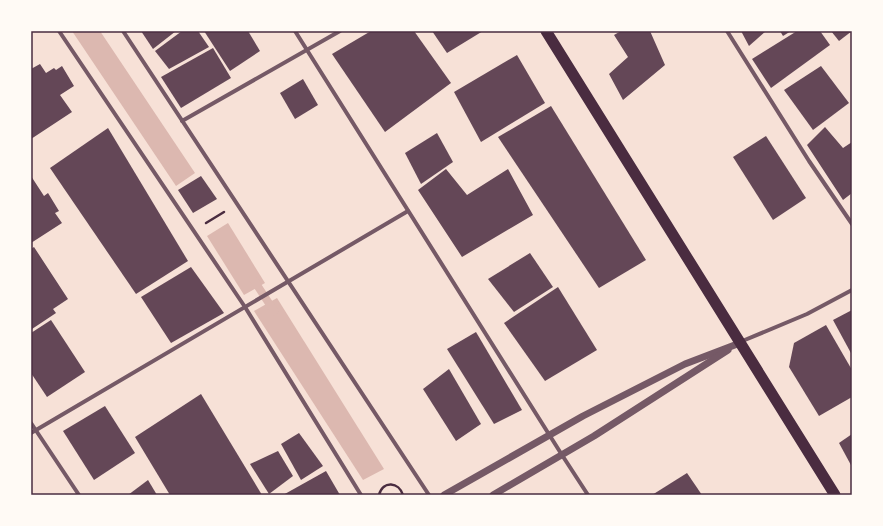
<svg xmlns="http://www.w3.org/2000/svg" width="883" height="526" font-family="Rubik,sans-serif">
  <rect width="100%" height="100%" fill="#f7e1d7"/>
  <g fill="#dcb8b0">
    <path d="M72,31H100L195,173L176,186Z"/>
    <path d="M228,223L265,283L244,295L207,236Z"/>
    <path d="M277,298L384,469L363,480L254,311Z"/>
  </g>
  <g fill="none" stroke-linecap="round" stroke-linejoin="round">
    <path stroke="#dcb8b0" stroke-width="8" d="M253,279L274,311"/>
  </g>
  <g fill="#644757">
    <path d="M141,31H176L153,49Z"/>
    <path d="M182,31H198L209,47L169,69L155,51Z"/>
    <path d="M204,31H248L260,51L230,71Z"/>
    <path d="M371,31H414L451,83L385,132L332,54Z"/>
    <path d="M432,31H483L447,53Z"/>
    <path d="M621,31H650L665,65L623,100L609,74L628,57L614,35Z"/>
    <path d="M741,31H766L749,46Z"/>
    <path d="M780,31H791L783,36Z"/>
    <path d="M797,31H820L830,45L771,88L752,59Z"/>
    <path d="M831,31H852L839,41Z"/>
    <path d="M213,48L231,78L181,108L161,77Z"/>
    <path d="M517,55L545,103L481,142L454,92Z"/>
    <path d="M40,64L46,73L54,68L56,70L62,66L74,86L60,95L72,112L31,139V69Z"/>
    <path d="M821,66L849,103L813,130L784,90Z"/>
    <path d="M303,79L318,105L295,119L280,93Z"/>
    <path d="M551,106L646,260L599,288L498,137Z"/>
    <path d="M825,127L843,148L852,142V193L843,200L807,145Z"/>
    <path d="M108,128L188,261L136,294L50,168Z"/>
    <path d="M437,133L453,162L421,184L405,153Z"/>
    <path d="M766,136L806,198L773,220L733,157Z"/>
    <path d="M446,169L467,195L508,169L533,215L462,257L418,190Z"/>
    <path d="M31,176L44,196L48,193L59,211L55,213L62,223L31,243Z"/>
    <path d="M201,176L217,199L193,213L178,190Z"/>
    <path d="M34,247L68,299L53,309L56,313L32,329L31,249Z"/>
    <path d="M530,253L553,287L514,312L488,279Z"/>
    <path d="M191,267L224,313L171,343L141,297Z"/>
    <path d="M558,287L597,350L545,381L504,323Z"/>
    <path d="M852,310V355L833,320Z"/>
    <path d="M51,320L85,372L47,397L31,373V333Z"/>
    <path d="M826,325L852,370V397L819,416L789,367L794,343Z"/>
    <path d="M476,332L522,410L494,424L447,349Z"/>
    <path d="M449,369L481,424L456,441L423,389Z"/>
    <path d="M201,394L262,495H170L135,437Z"/>
    <path d="M105,406L135,453L94,480L63,431Z"/>
    <path d="M299,433L323,466L301,480L281,444Z"/>
    <path d="M852,434V467L839,443Z"/>
    <path d="M278,451L293,476L269,494L250,464Z"/>
    <path d="M326,471L340,495H283Z"/>
    <path d="M687,473L702,495H652Z"/>
    <path d="M148,480L157,495H128Z"/>
  </g>
  <g fill="none" stroke-linecap="round" stroke-linejoin="round">
    <g stroke="#4a2c40" stroke-width="2.5">
      <path d="M206,223L224,212"/>
      <path d="M379,495C383,480 399,482 403,495"/>
    </g>
    <g stroke="#755966" stroke-width="4">
      <path d="M59,31L245,307L361,495"/>
      <path d="M123,31L429,495"/>
      <path d="M295,31L562,455L588,495"/>
      <path d="M727,31L809,161L852,224"/>
      <path d="M182,121L340,31"/>
      <path d="M740,342L807,314L852,290"/>
      <path d="M31,423L79,495"/>
      <path d="M31,433L408,211"/>
    </g>
    <g stroke="#755966" stroke-width="7">
      <path d="M444,495L583,416L685,364L740,343"/>
      <path d="M493,495L594,436L728,350"/>
    </g>
    <path stroke="#4a2c40" stroke-width="11" d="M546,31L835,495"/>
  </g>
  <rect width="883" height="526" fill="none" stroke="#fffaf5" stroke-width="64"/>
  <rect x="32" y="32" width="819" height="462" fill="none" stroke="#4a2c40" stroke-width="1.5"/>
</svg>
